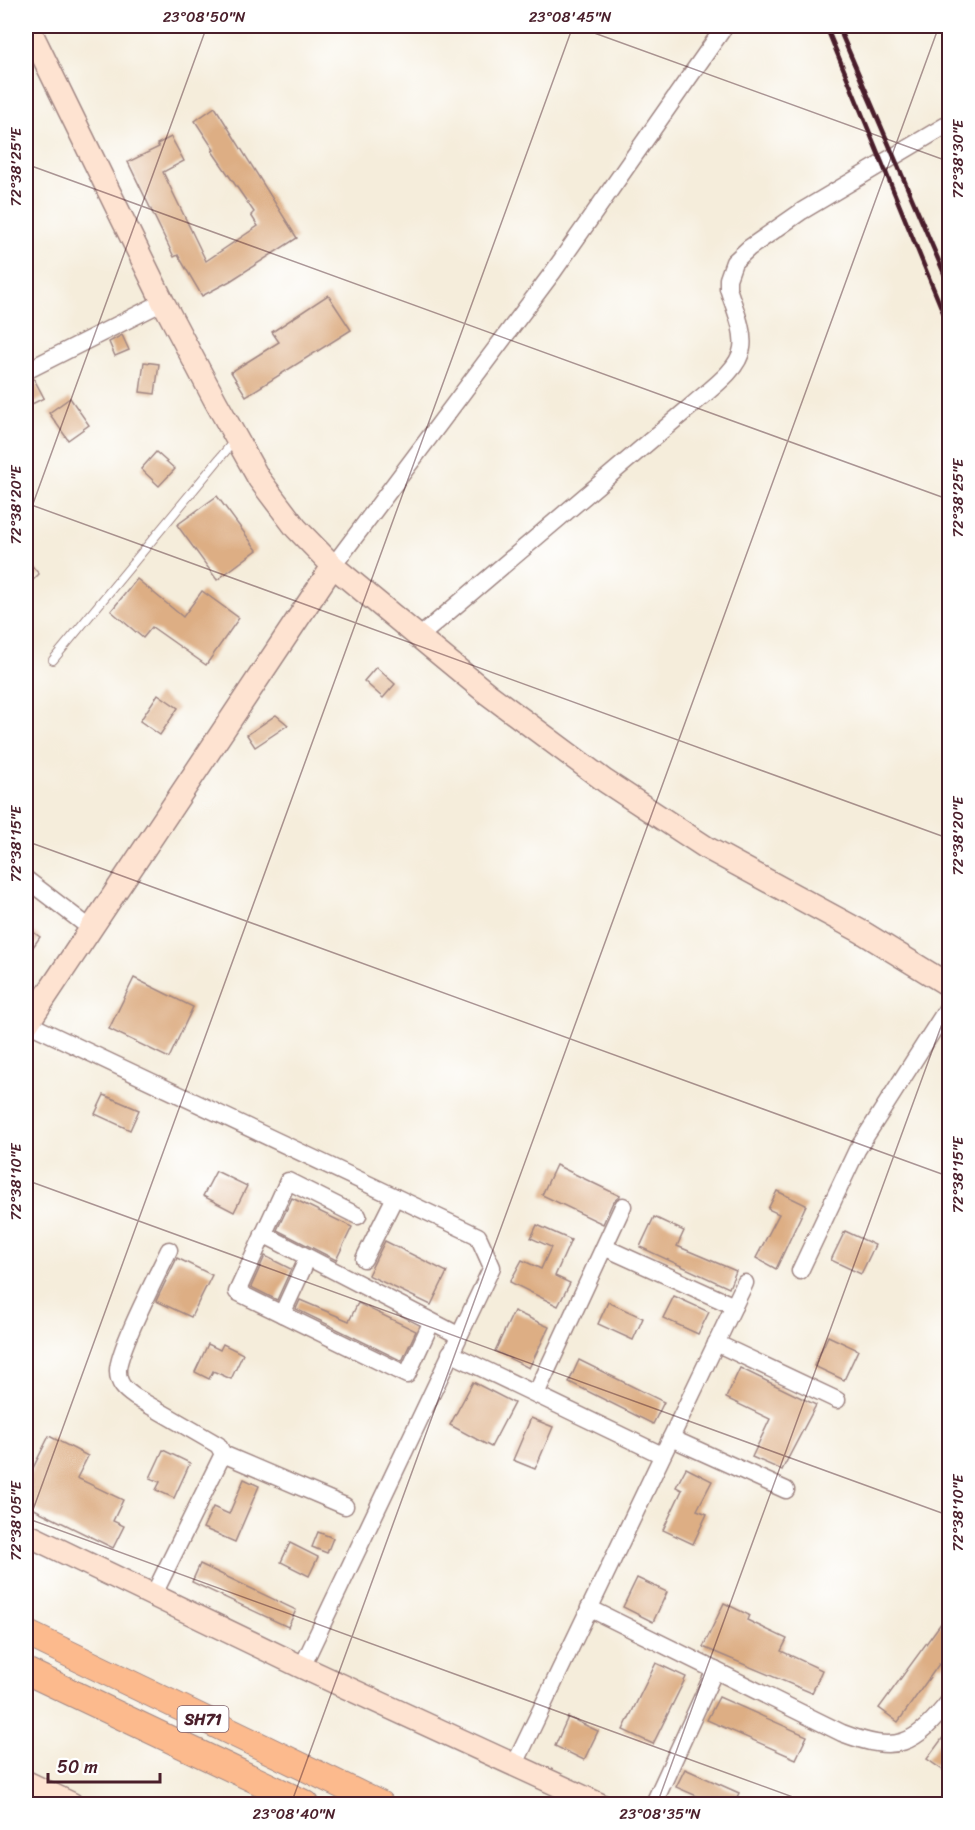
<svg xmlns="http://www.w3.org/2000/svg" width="975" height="1830" font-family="Sriracha,sans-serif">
  <rect width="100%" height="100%" fill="#fff"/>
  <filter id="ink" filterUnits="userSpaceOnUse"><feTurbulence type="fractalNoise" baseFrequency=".0167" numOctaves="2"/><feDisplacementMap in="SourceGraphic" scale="12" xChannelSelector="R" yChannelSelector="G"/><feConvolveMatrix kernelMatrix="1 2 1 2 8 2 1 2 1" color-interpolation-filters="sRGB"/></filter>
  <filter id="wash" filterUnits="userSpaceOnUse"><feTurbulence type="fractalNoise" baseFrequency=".008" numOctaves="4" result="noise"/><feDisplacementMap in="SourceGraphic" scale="24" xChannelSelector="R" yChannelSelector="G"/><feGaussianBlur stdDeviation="1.35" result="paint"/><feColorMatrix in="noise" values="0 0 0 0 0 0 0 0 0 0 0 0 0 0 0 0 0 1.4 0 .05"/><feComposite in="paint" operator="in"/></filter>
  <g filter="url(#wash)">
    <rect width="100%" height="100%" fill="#f5eddb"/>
    <g id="blocks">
      <g fill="#ddae84">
        <path d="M215,107L297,238L230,281L202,296L178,255L174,257L128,162L159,147L157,144L171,137L184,161L163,172L206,261L258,226L251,215L254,212L212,151L214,150L195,121Z"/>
        <path d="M328,295L351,330L246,396L231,372L279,342L272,332Z"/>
        <path d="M122,335L129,350L115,356L109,342Z"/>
        <path d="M144,362L159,364L155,394L140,392Z"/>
        <path d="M34,379L44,398L26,407V381Z"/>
        <path d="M70,398L89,425L68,440L49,413Z"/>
        <path d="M156,452L175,469L159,486L141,469Z"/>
        <path d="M217,496L257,550L217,580L177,525Z"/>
        <path d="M26,559L39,574L26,587Z"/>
        <path d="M137,579L183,617L202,591L239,618L206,665L152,627L143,638L111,611Z"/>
        <path d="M376,667L395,684L383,698L364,681Z"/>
        <path d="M158,694L178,708L160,735L140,721Z"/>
        <path d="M276,715L288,725L255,747L247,735Z"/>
        <path d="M26,927L40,937L26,957Z"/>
        <path d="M134,978L193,1007L169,1058L109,1029Z"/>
        <path d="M104,1095L139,1110L130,1130L95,1114Z"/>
        <path d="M556,1165L620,1196L613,1202L603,1224L542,1195Z"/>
        <path d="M216,1171L247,1186L234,1212L203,1196Z"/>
        <path d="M777,1191L806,1205L776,1269L756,1258L779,1214L768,1209Z"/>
        <path d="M292,1198L352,1227L336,1260L277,1230Z"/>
        <path d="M654,1217L684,1231L677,1246L736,1271L729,1288L640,1247Z"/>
        <path d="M537,1225L571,1240L555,1276L570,1283L558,1306L510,1282L522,1260L541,1269L551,1247L531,1238Z"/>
        <path d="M845,1231L875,1245L861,1274L831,1260Z"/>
        <path d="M385,1241L447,1272L431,1305L368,1275Z"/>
        <path d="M265,1256L291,1269L277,1300L251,1287Z"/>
        <path d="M177,1258L212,1275L191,1317L156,1301Z"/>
        <path d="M674,1296L709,1312L698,1334L663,1318Z"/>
        <path d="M300,1300L349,1321L358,1303L416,1331L402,1361L296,1309Z"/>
        <path d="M608,1302L643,1318L633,1340L598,1324Z"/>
        <path d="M514,1311L549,1327L529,1368L495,1351Z"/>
        <path d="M828,1336L858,1350L844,1380L814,1366Z"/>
        <path d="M208,1344L220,1350L223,1344L243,1354L231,1379L213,1371L209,1379L195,1372Z"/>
        <path d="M579,1360L664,1402L653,1424L569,1382Z"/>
        <path d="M740,1368L816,1405L782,1470L752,1457L770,1419L726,1398Z"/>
        <path d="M473,1382L514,1403L491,1447L450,1425Z"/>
        <path d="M531,1418L553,1427L535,1469L513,1460Z"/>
        <path d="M49,1436L88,1456L77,1478L123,1500L113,1521L124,1526L113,1548L26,1505V1482Z"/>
        <path d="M163,1450L190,1463L174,1498L156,1490L160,1482L150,1478Z"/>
        <path d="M686,1468L712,1481L697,1510L707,1514L693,1544L663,1530L682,1490L676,1487Z"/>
        <path d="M244,1479L259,1486L235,1542L203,1528L213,1507L229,1514Z"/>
        <path d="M318,1532L333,1538L327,1553L312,1547Z"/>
        <path d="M290,1543L318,1557L309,1576L281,1562Z"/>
        <path d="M200,1564L296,1610L288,1627L192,1582Z"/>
        <path d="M637,1578L667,1592L653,1622L623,1607Z"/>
        <path d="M724,1603L749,1615L747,1620L787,1639L781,1651L822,1670L812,1693L703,1647Z"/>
        <path d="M950,1611V1655L942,1666L939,1664L898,1722L879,1708Z"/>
        <path d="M656,1663L686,1677L653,1744L623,1730Z"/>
        <path d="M719,1697L807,1736L796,1759L707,1720Z"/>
        <path d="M568,1717L598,1731L584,1760L555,1746Z"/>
        <path d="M950,1728V1775L927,1759Z"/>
        <path d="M685,1769L739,1793L734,1804H715L676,1787Z"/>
      </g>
    </g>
  </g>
  <g filter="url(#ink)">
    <use href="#blocks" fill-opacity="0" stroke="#a08683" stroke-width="1.5"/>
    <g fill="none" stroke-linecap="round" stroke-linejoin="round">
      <g stroke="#a08683" stroke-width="10">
        <path id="lane" d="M53,660L234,441"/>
      </g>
      <g stroke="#a08683" stroke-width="19">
        <g id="street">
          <path d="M26,371L163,302"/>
          <path d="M333,566L553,272L725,26"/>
          <path d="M419,637L690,407C706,392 739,371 742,348C745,330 733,305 728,288V279L734,262L749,248L802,211L950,123"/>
          <path d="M26,879L90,928"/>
          <path d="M27,1023L478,1236L492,1267L302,1667"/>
          <path d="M358,1216L288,1181L237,1292L407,1375L431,1323"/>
          <path d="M263,1234L458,1335"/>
          <path d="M606,1248L734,1306"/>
          <path d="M364,1259L395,1197"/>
          <path d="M800,1271L857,1150L950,1004"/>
          <path d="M282,1314L304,1266"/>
          <path d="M716,1343L837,1400"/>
          <path d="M450,1353L662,1455"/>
          <path d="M536,1394L623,1206"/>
          <path d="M671,1438L786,1490"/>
          <path d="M223,1454L345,1506"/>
          <path d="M153,1596L223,1454L218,1445L135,1397C125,1390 118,1384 118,1371C117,1352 158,1273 169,1250"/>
          <path d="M589,1608L842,1733C897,1754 914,1746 950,1700"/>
          <path d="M514,1766L745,1283"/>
          <path d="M654,1803L715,1670"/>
        </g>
      </g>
      <g stroke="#a08683" stroke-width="25">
        <g id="secondary">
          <path d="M28,26L163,302L216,402L259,479L296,528L333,566L488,694L605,781L707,848L862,932L950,986"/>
          <path d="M26,1026L333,566"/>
          <path d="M26,1534L302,1667L599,1804"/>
          <path d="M26,1782L72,1804"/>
        </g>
      </g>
      <g stroke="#a08683" stroke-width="28">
        <g id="primary">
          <path d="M26,1633L380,1804"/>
          <path d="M26,1671L306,1804"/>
        </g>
      </g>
      <use href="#lane" stroke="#fff" stroke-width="8"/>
      <use href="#street" stroke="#fff" stroke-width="16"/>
      <use href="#secondary" stroke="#fee3d1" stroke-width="22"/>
      <use href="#primary" stroke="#fcba8d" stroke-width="26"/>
      <g stroke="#4a1f2b" stroke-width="4.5">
        <path d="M826,26L950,329"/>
        <path d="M838,26L950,287"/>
      </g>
    </g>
  </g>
  <path fill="none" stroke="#4a1f2b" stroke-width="1.5" stroke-opacity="0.45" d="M575,26L950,162M26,164L950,500M26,503L950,839M26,523L207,26M26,841L950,1177M26,1180L950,1516M26,1518L812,1804M26,1529L573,26M291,1804L939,26M657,1804L950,1002"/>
  <g text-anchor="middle" stroke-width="5" stroke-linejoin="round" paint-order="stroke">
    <rect fill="#fff" stroke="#80626b" stroke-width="1.5" x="177.5" y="1706" width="51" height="26" rx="4.5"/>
    <g font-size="16" font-weight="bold" fill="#4a1f2b">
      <text x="203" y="1725">SH71</text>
    </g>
  </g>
  <rect width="975" height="1830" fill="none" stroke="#fff" stroke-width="66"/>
  <path d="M48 1773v9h112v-9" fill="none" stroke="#4a1f2b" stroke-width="3"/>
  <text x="57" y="1773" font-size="18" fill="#4a1f2b" stroke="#ffffff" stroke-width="4.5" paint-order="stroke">50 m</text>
  <rect x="33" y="33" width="909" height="1764" fill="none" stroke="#4a1f2b" stroke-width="2"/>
  <g font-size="15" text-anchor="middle" fill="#4a1f2b">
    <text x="204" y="22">23°08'50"N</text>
    <text x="570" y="22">23°08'45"N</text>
    <text transform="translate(958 159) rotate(-90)" y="5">72°38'30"E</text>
    <text transform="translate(16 167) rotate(-90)" y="5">72°38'25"E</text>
    <text transform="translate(958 498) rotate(-90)" y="5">72°38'25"E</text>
    <text transform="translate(16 505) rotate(-90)" y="5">72°38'20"E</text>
    <text transform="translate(958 836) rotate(-90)" y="5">72°38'20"E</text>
    <text transform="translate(16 844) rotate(-90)" y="5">72°38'15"E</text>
    <text transform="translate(958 1175) rotate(-90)" y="5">72°38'15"E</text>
    <text transform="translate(16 1182) rotate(-90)" y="5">72°38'10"E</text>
    <text transform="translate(958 1513) rotate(-90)" y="5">72°38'10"E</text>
    <text transform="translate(16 1521) rotate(-90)" y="5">72°38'05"E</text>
    <text x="294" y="1819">23°08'40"N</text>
    <text x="660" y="1819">23°08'35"N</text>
  </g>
</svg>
